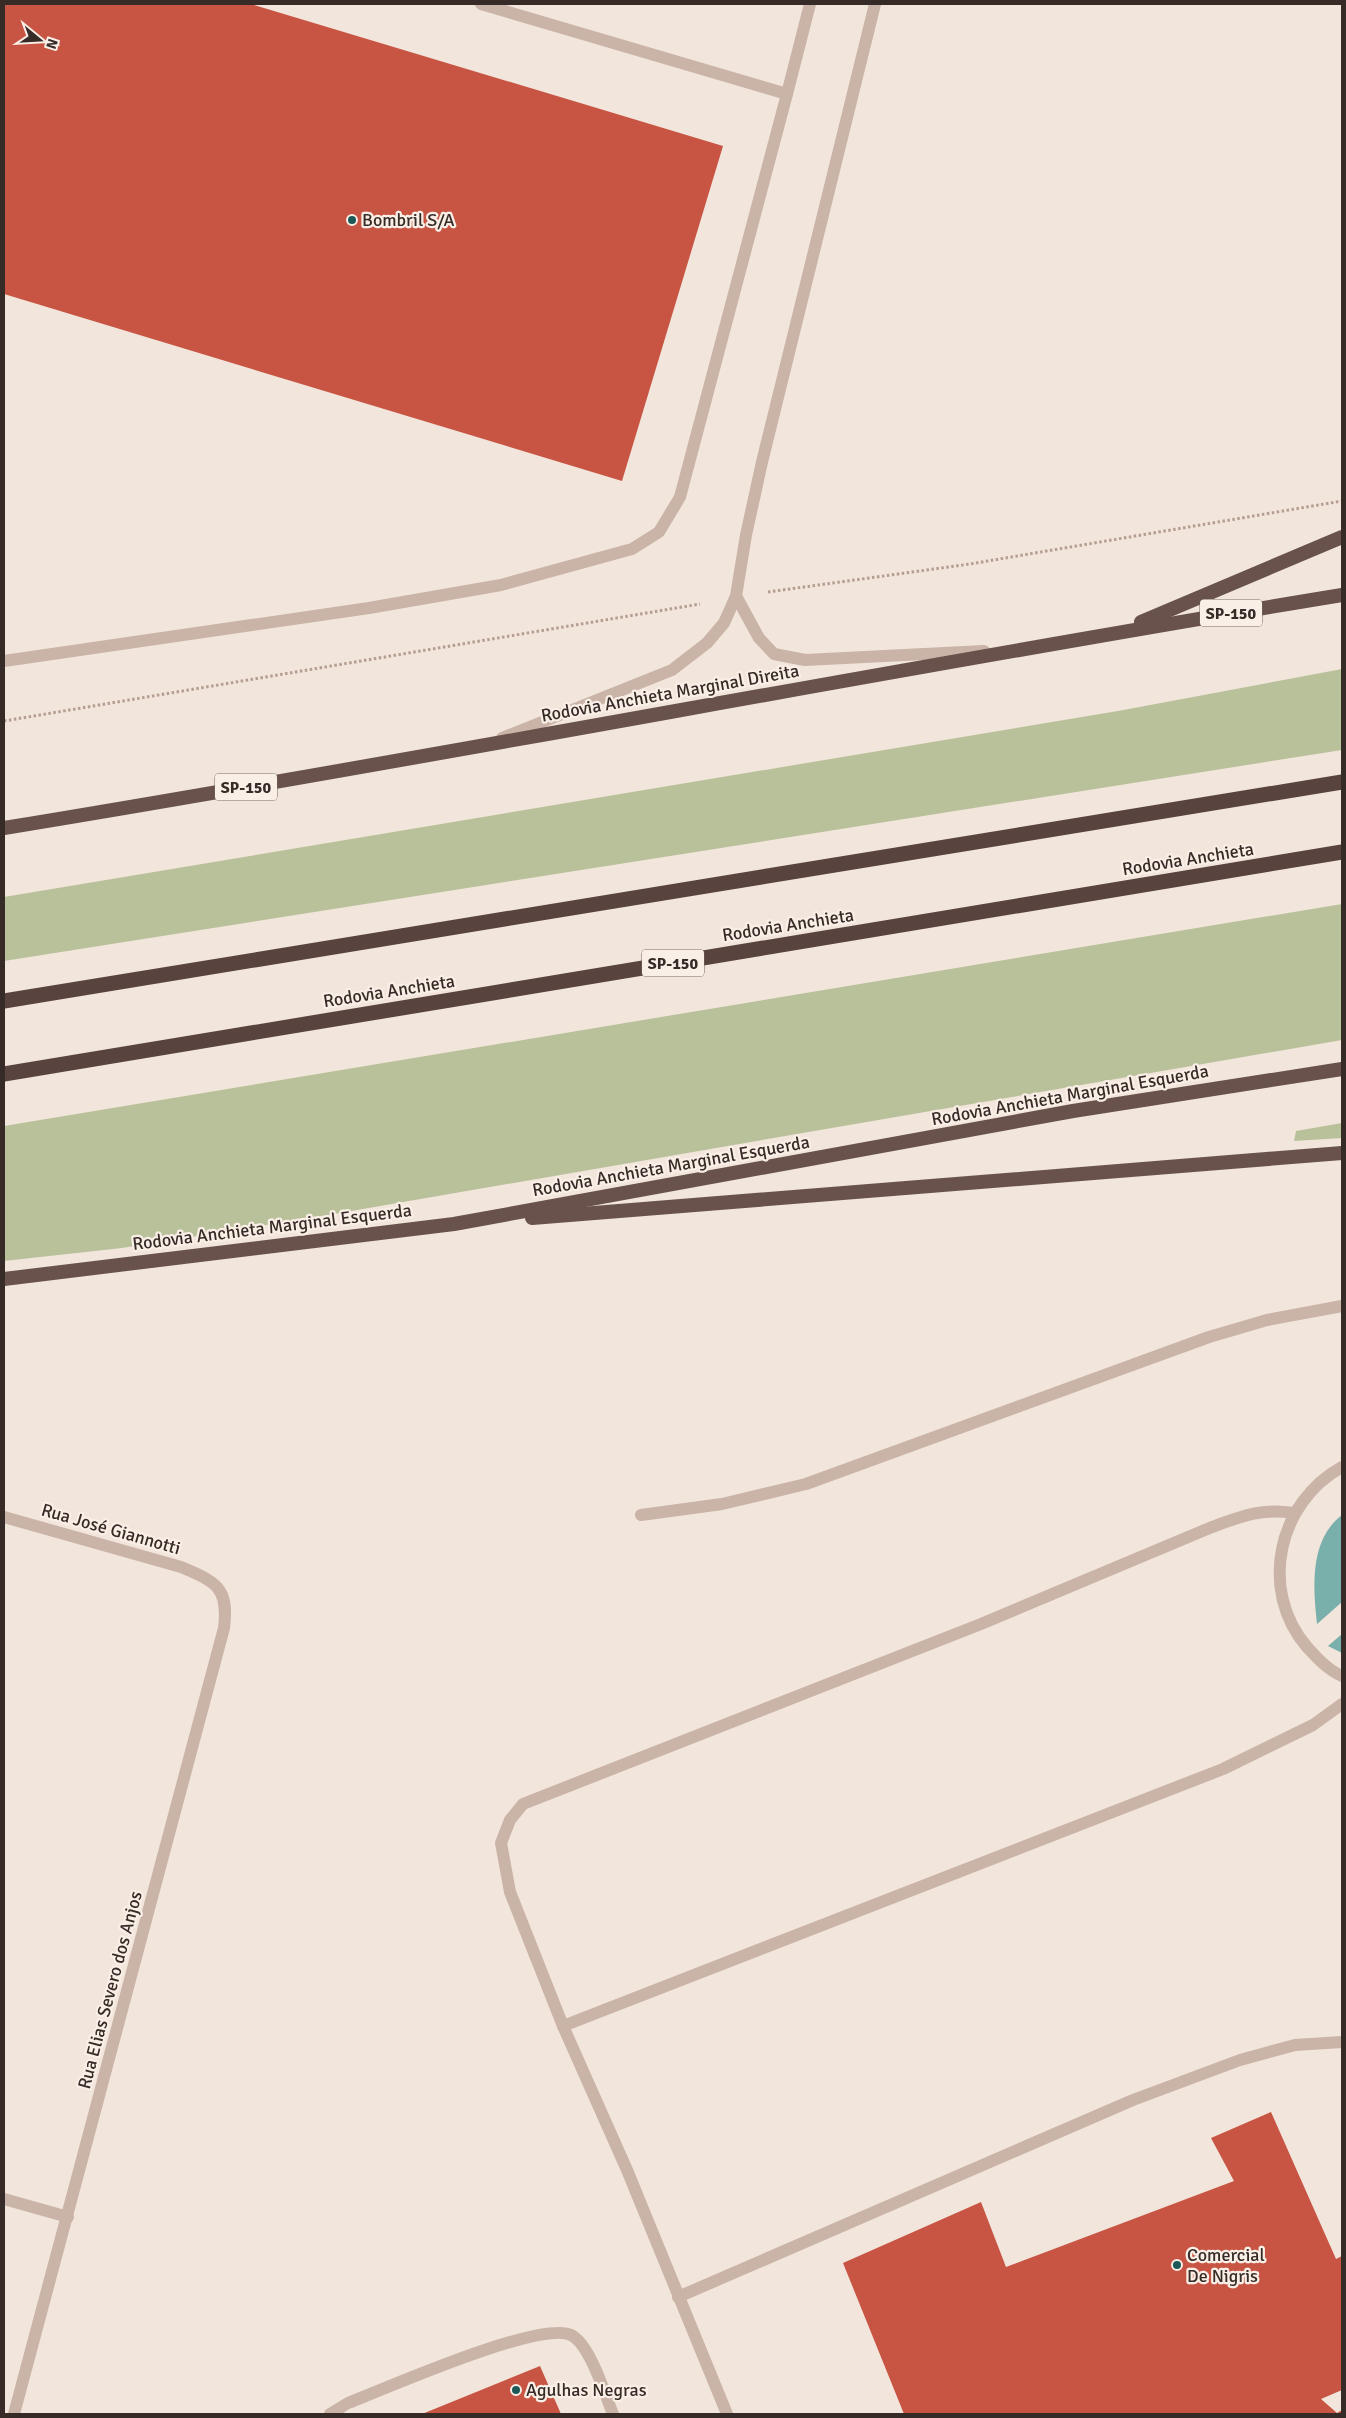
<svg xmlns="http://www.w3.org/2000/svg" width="1346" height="2418" font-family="Signika,sans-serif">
  <rect width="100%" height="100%" fill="#f2e5db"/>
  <g fill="#b9c19b">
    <path d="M1342,669V750L4,961V897L1118,711Z"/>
    <path d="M1342,904V1040L305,1219L122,1248L4,1261V1126Z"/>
    <path d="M1342,1123V1138L1294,1141L1296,1131Z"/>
  </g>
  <g fill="#79b0ac">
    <path d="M1342,1515V1602L1317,1624C1313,1588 1309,1540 1342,1515Z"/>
    <path d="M1342,1634V1653L1328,1646Z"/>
  </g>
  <g fill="#c85543">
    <path d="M4,4H251L723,146L622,481L4,294Z"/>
    <path d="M1271,2112L1336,2259L1342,2256V2390L1321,2399L1337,2413L1342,2410V2414H904L843,2263L981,2202L1006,2267L1234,2181L1211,2138Z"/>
    <path d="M540,2366L561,2414H422Z"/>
  </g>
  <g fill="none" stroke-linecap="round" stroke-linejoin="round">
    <g stroke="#b69d91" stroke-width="3" stroke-dasharray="2.5 2.5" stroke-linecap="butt">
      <path d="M768,592L970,564L1342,501"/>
      <path d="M4,721L700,604"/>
    </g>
    <g stroke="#cab3a7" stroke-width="12">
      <path d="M787,94L810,4"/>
      <path d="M736,596L759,638L774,654L805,660L984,651"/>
      <path d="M4,661L369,608L501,585L632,549L659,532L680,497L787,94L481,4"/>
      <path d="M502,738L672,670L707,643L724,623L736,596L746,535L762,462L875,4"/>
      <path d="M1342,1467C1278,1502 1258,1590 1307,1647C1317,1658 1328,1670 1342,1676"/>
      <path d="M641,1515L722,1504L806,1484L1209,1337L1267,1320L1342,1306"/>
      <path d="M563,2026L1223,1769L1313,1725L1342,1704"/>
      <path d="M678,2297L1133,2100L1240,2060L1295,2045L1342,2042"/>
      <path d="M330,2414L348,2403C387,2388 540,2320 571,2335C590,2344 605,2395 613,2414"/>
      <path d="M727,2414L627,2170L563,2026L510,1892L501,1843L510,1820L523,1804L981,1624L1212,1527C1242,1516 1262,1508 1294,1513"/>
    </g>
    <g stroke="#cab3a7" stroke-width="12">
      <path d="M4,1517L181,1567C216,1582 229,1587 224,1628L14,2414"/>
      <path d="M4,2199L68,2217"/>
    </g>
    <g stroke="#68524b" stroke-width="14">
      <path d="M1141,622L1342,537"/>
      <path d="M4,828C451,755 895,668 1342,595"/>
      <path d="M532,1218L1342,1153"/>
      <path d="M4,1279L454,1224L1073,1111L1342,1069"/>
    </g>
    <g stroke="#58433e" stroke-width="15">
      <path d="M4,1001L1342,782"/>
      <path d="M4,1074L1342,852"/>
    </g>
  </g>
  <g fill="#1c5956" stroke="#faefe7" stroke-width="2">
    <circle cx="352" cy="220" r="5"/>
    <circle cx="1177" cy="2265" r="5"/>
    <circle cx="516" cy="2390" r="5"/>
  </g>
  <g text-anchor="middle" stroke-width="4.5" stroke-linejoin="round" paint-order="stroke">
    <g fill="#faefe7" stroke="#726661" stroke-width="1">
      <rect x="1200" y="599.5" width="62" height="27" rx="4"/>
      <rect x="215" y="773.5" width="62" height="27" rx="4"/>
      <rect x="642" y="949.5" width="62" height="27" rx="4"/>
    </g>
    <g font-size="16" font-weight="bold" fill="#372b27">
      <text x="1231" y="619">SP-150</text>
      <text x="246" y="793">SP-150</text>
      <text x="673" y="969">SP-150</text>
    </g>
    <g font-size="18" fill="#372b27" stroke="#faefe7" text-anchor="start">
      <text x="362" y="226">Bombril S/A</text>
      <text x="1187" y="2261">Comercial<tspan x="1187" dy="21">De Nigris</tspan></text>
      <text x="526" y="2396">Agulhas Negras</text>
    </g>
    <g font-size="18" fill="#372b27" stroke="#faefe7">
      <text transform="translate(670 693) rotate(-10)" y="6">Rodovia Anchieta Marginal Direita</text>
      <text transform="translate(1188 859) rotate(-9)" y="6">Rodovia Anchieta</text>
      <text transform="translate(788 925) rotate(-9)" y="6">Rodovia Anchieta</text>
      <text transform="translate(389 991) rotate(-9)" y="6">Rodovia Anchieta</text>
      <text transform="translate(1070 1095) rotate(-10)" y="6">Rodovia Anchieta Marginal Esquerda</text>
      <text transform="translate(671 1166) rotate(-10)" y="6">Rodovia Anchieta Marginal Esquerda</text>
      <text transform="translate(272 1227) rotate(-7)" y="6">Rodovia Anchieta Marginal Esquerda</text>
      <text transform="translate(111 1529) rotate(16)" y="6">Rua José Giannotti</text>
      <text transform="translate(110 1990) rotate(-75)" y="6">Rua Elias Severo dos Anjos</text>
    </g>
  </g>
  <rect width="1346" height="2418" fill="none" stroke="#372b27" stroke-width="10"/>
  <g transform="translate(40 40) rotate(108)" stroke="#faefe7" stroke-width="4" paint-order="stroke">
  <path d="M0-4L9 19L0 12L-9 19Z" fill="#372b27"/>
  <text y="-8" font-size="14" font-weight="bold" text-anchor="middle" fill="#372b27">N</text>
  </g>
</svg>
